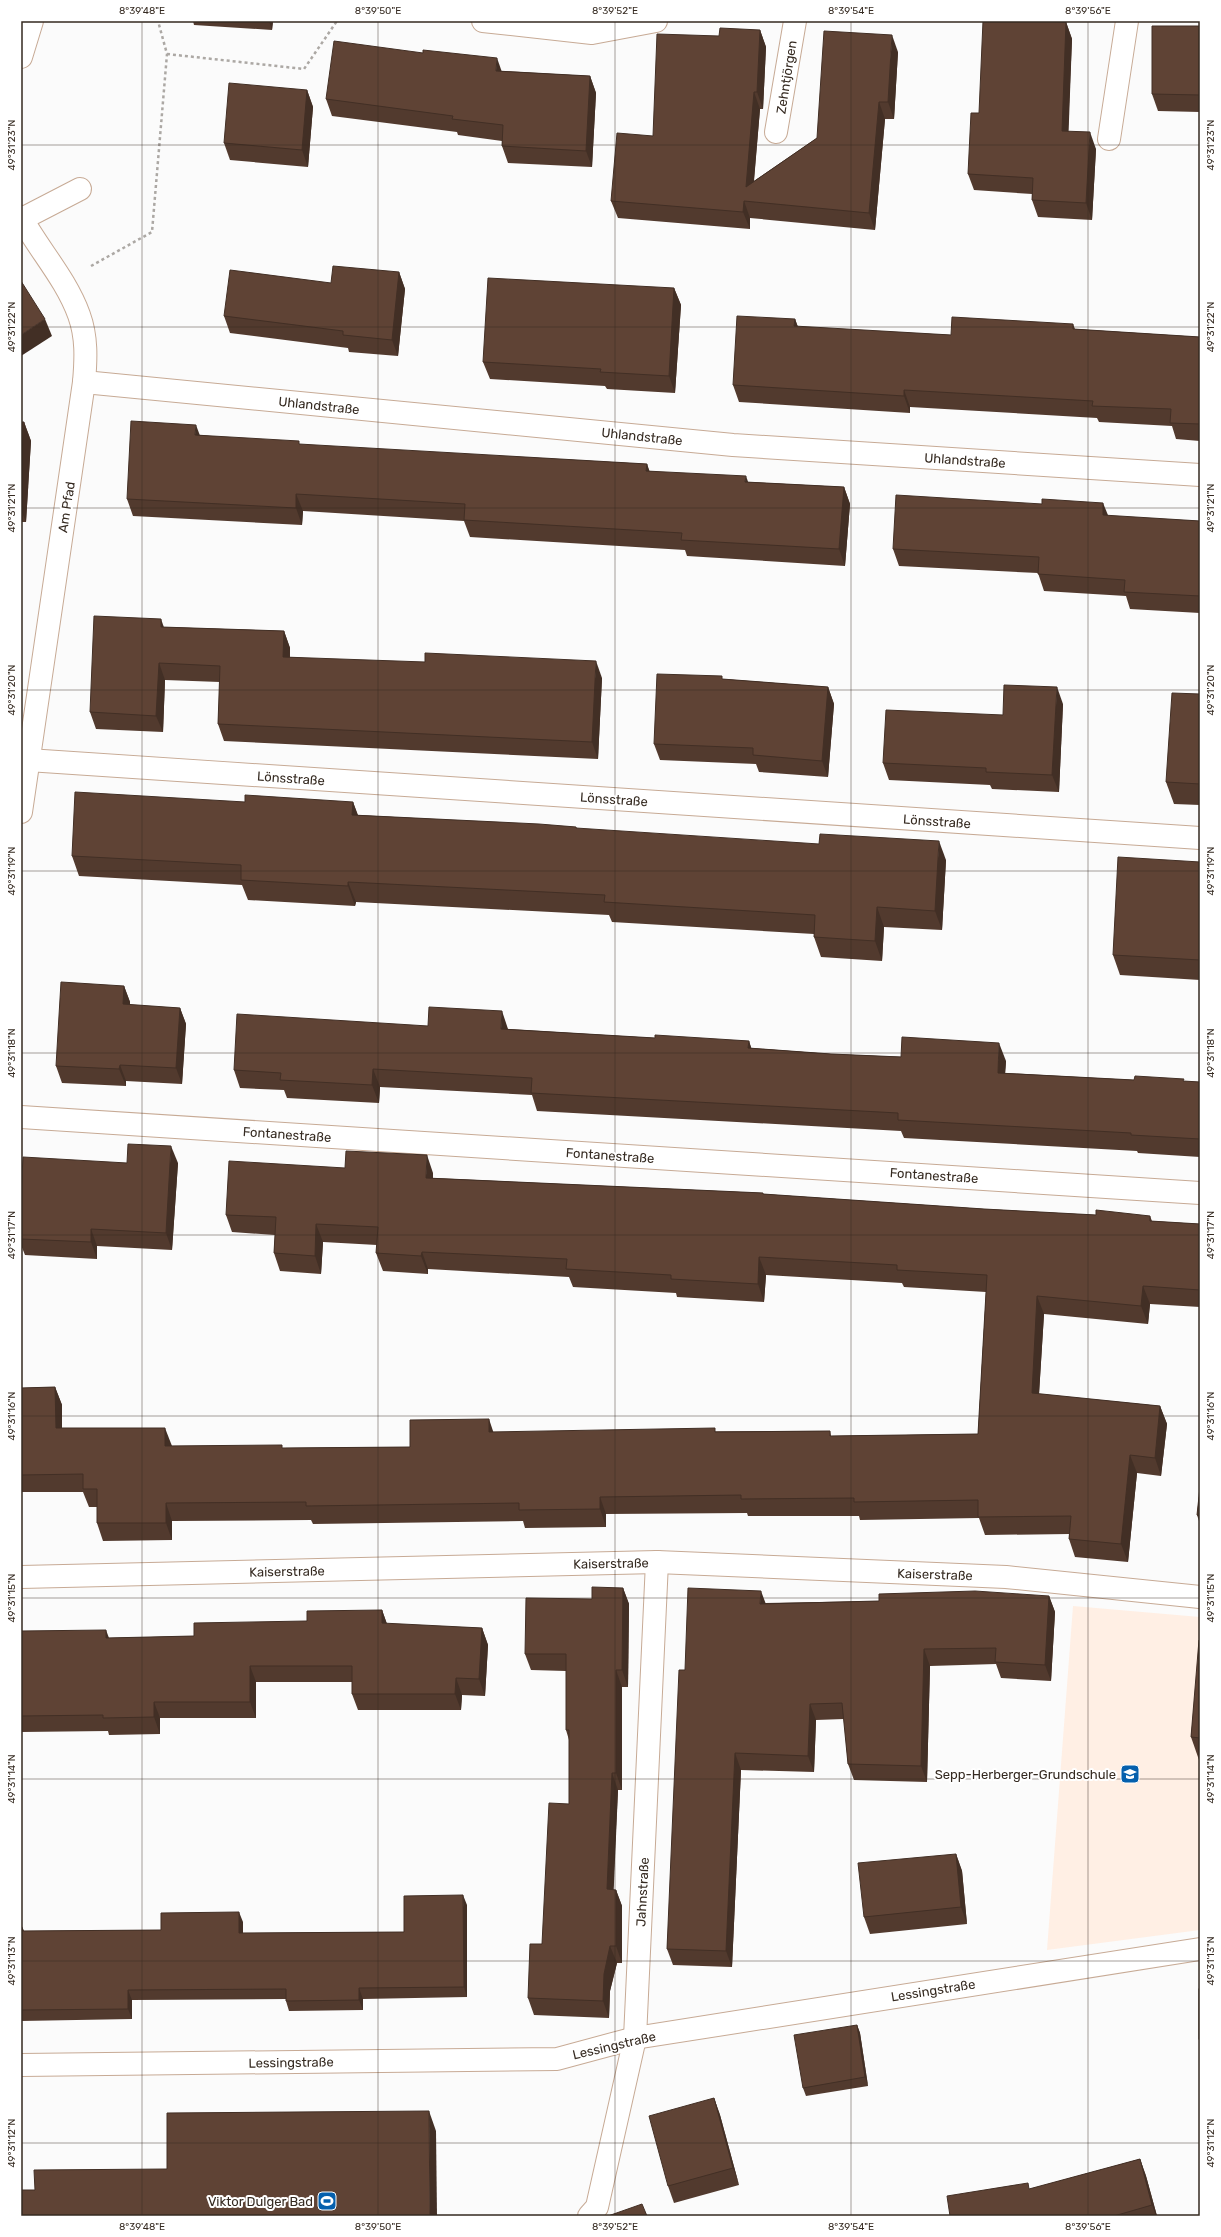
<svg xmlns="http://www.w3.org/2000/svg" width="1221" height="2237" font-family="Rubik,sans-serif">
  <rect width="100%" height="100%" fill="#fbfbfb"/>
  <path fill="#ffefe4" d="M1073,1606L1200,1617V1930L1047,1950Z"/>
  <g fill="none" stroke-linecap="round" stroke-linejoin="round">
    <g stroke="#c7aa95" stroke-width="24">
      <g id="minor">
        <path d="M483,21L592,33L656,21"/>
        <path d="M21,57L32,21"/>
        <path d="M776,132L795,21"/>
        <path d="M1109,139L1127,21"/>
        <path d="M21,217C39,250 66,279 79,315C87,337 86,359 84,382L21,812"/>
        <path d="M22,219L80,189"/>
        <path d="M84,382L733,445L1200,475"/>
        <path d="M28,760L1200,838"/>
        <path d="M21,1117L1200,1193"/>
        <path d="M21,1577L657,1562L1006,1577L1200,1597"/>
        <path d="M21,2065L557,2059L635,2038L1200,1949"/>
        <path d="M589,2216L597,2207L635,2038L657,1562"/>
      </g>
    </g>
    <g stroke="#aca8a4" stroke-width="2.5" stroke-dasharray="3 3" stroke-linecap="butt">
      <path d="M167,54L304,69L337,21"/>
      <path d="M91,266L152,232L167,54L158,21"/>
    </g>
    <use href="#minor" stroke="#fff" stroke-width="22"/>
  </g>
  <g fill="#523a2e">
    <path d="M193,21H273L272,30L194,25Z"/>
    <path d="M1066,22L1072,39L1068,131L1096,149L1092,220L1038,217L1032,200V194L974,190L968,174L979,113Z"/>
    <path d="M1200,26V112L1158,111L1152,94Z"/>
    <path d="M760,30L766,47L763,109H760L754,181L817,138L898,52L894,119H885L875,230L750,218V229L618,218L611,201L653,136L719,36Z"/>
    <path d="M502,71L590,76L596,93L592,167L508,163L502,146V141L458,135L457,132L332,116L326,99Z"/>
    <path d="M307,90L313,107L308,167L230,160L224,143Z"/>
    <path d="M399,272L405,289L398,356L349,352L348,348L230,333L224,316L331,283Z"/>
    <path d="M674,288L681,305L675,393L607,389L605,386L490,379L483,362Z"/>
    <path d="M795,319L798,327L951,335L1073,324L1075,329L1200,337V441L1176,439L1172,426L1099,422L1097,418L910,407V413L739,402L733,385Z"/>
    <path d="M21,422H24L31,441L26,522H21Z"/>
    <path d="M200,435L301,445L647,464L649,471L748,482L844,487L850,504L845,566L687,556L685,550L470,537L464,521L303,511L302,525L133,516L127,499Z"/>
    <path d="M1108,516L1200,521V613L1130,609L1126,596L1044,591L1038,573L899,566L893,549Z"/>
    <path d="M164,627L284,631L290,648V657L602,678L598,759L224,741L218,724L220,682L165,680L163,732L96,729L90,712Z"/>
    <path d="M723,679L828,687L834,704L828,777L759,772L756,764L660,760L654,744Z"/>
    <path d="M1200,694V805L1174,804L1166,782Z"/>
    <path d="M1063,704L1059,792L992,789L990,785L889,780L883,763L1003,715Z"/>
    <path d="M245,802H353L358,815L576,827L577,829L946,860L942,930L884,927L882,961L821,957L814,937V934L612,922L609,915L356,902L355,906L248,900L242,885L79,876L72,856Z"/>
    <path d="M1200,862V980L1120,975L1113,955Z"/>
    <path d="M124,986L130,1002V1005L180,1008L186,1024L182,1084L126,1081V1086L62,1083L56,1066Z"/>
    <path d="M428,1026L508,1029L655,1038L749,1041L751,1048L831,1054L1006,1061L1005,1073L1134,1080L1200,1082V1157L1138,1153L1137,1151L904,1138L901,1131L537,1111L532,1095L380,1087L379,1103L287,1098L284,1090L240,1088L234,1070Z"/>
    <path d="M127,1163H178L172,1250L97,1246V1259L25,1255L21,1245V1196Z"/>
    <path d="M433,1173V1178L763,1193V1194L984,1209L1096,1215L1150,1216L1152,1221L1200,1224V1307L1150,1304L1148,1324L1044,1314L1039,1394L1160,1406L1167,1424L1161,1476L1137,1473L1128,1562L1075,1557L1069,1539V1534L985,1535L979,1518L860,1520L859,1516H748L747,1513L606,1514V1527L525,1528L523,1521L313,1524L311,1520L172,1521V1540L103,1541L97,1523V1507H89L83,1492H21V1388L55,1387L62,1405V1428L172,1446L283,1448L410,1447L494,1432L830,1431L831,1436L978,1434L986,1292L904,1287L902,1283L766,1275L764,1302L677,1297L676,1293L573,1287L569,1277L428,1269V1274L383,1271L376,1253L377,1245L323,1242L321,1274L280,1271L274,1253L275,1235L232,1232L226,1215Z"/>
    <path d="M1200,1487V1524L1197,1515Z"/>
    <path d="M623,1588L629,1604L628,1687H622V1790H618L613,1890H616L622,1906V1963H617L610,1991L609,2018L534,2015L528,1998L542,1944L569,1804V1740L566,1730V1671L531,1670L525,1654L592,1599Z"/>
    <path d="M1049,1596L1055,1612L1051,1681L1001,1678L996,1664L930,1666L927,1782L854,1780L848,1764L844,1719L816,1720L814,1772L741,1770L732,1967L673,1965L667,1949L685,1670L765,1603L879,1601Z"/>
    <path d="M382,1610L387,1624L482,1628L488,1645L485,1696L462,1695L461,1710H358L352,1694V1682H256V1718H160V1734L109,1735L108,1731L21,1732V1631L109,1638L194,1636L307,1621Z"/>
    <path d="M1200,1640V1760H1199L1191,1737Z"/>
    <path d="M956,1854L962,1871L967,1924L870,1934L864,1917Z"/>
    <path d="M467,1905V1997L363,1999V2010L289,2011L286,2001V1999L132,2000V2019L21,2021V1924L24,1931L161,1930L243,1922V1933L404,1932Z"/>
    <path d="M857,2025L860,2033L868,2086L806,2096L803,2088Z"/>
    <path d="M714,2098L720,2115L739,2185L674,2203L668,2186Z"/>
    <path d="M1140,2159L1146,2176L1157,2216H950L1030,2189Z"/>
  </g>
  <g fill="#422f25">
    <path d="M269,21H273L272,30Z"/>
    <path d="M1066,22L1072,39L1068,147L1062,131Z"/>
    <path d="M760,30L766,47L763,109L757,92Z"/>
    <path d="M892,35L898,52L894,119L888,102Z"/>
    <path d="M497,58L503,75L496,71Z"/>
    <path d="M590,76L596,93L592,167L586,151Z"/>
    <path d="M307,90L313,107L308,167L302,150Z"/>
    <path d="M754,92L760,109L752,202L746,187Z"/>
    <path d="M879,102L885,119L875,230L869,213Z"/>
    <path d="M1090,132L1096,149L1092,220L1086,203Z"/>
    <path d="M744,201L750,218V229L743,212Z"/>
    <path d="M399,272L405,289L398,356L392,340Z"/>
    <path d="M674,288L681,305L675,393L669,376Z"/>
    <path d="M45,319L52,336L21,356V335Z"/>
    <path d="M795,319L801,336L794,326Z"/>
    <path d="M904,390L910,407V413L904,396Z"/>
    <path d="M24,422L31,441L26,522L21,510V469Z"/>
    <path d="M196,425L202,441L195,435Z"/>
    <path d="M647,464L653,481L646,471Z"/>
    <path d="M746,476L752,493L745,482Z"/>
    <path d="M844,487L850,504L845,566L839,549Z"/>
    <path d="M296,494L303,511L302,525L296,508Z"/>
    <path d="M1103,503L1110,520L1103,515Z"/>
    <path d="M161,619L167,636L161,627Z"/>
    <path d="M284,631L290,648L289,674L283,657Z"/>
    <path d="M596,661L602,678L598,759L592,742Z"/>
    <path d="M159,663L165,680L163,732L156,716Z"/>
    <path d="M828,687L834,704L828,777L822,761Z"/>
    <path d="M1057,687L1063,704L1059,792L1052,775Z"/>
    <path d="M353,802L360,822L352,815Z"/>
    <path d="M939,841L946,860L942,930L935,911Z"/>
    <path d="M348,882L356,902L355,906L348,886Z"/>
    <path d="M877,907L884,927L882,961L875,941Z"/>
    <path d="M124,986L130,1002L129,1021L123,1004Z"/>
    <path d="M180,1008L186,1024L182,1084L176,1068Z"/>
    <path d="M502,1011L508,1029H501Z"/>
    <path d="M749,1041L755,1059L748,1048Z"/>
    <path d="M999,1043L1006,1061L1004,1091L998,1073Z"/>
    <path d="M120,1065L126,1081V1086L119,1069Z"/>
    <path d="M373,1069L380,1087L379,1103L372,1085Z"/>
    <path d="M171,1146L178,1163L172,1250L166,1233Z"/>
    <path d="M427,1155L433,1173L432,1195L426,1178Z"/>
    <path d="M316,1224L323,1242L321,1274L315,1256Z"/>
    <path d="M91,1229L97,1246V1259L91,1242Z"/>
    <path d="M422,1252L428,1269V1274L421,1256Z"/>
    <path d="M759,1257L766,1275L764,1302L758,1284Z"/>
    <path d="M1143,1286L1150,1304L1148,1324L1141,1306Z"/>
    <path d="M1037,1296L1044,1314L1038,1410L1032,1393Z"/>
    <path d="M55,1387L62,1405V1446L56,1428Z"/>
    <path d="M1160,1406L1167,1424L1161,1476L1155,1458Z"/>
    <path d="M489,1419L495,1437L489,1432Z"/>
    <path d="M165,1428L172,1446H165Z"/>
    <path d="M1130,1455L1137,1473L1128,1562L1121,1544Z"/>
    <path d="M600,1497L606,1514V1527L600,1509Z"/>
    <path d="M166,1503L172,1521V1540L166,1523Z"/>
    <path d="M623,1588L629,1604L628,1687L622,1670Z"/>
    <path d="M761,1591L767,1607L760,1604Z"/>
    <path d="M1049,1596L1055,1612L1051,1681L1045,1665Z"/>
    <path d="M382,1610L388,1627L382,1623Z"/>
    <path d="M482,1628L488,1645L485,1696L479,1679Z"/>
    <path d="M106,1630L112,1646L106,1638Z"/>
    <path d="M924,1649L930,1666L927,1782L921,1766Z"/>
    <path d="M250,1666L256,1682V1718L250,1702Z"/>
    <path d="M616,1670L622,1687V1790L616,1773Z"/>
    <path d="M456,1678L462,1695L461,1710L455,1694Z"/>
    <path d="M154,1702L160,1718V1734L154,1717Z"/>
    <path d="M810,1704L816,1720L814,1772L808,1756Z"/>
    <path d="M735,1753L741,1770L732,1967L726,1951Z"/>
    <path d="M612,1773L618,1790L613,1906L607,1889Z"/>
    <path d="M956,1854L962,1871L967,1924L961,1907Z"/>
    <path d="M616,1890L622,1906V1963L616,1946Z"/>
    <path d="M463,1895L467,1905V1997L464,1987Z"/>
    <path d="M239,1912L243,1922V1944L239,1933Z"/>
    <path d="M21,1924L24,1932L21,1933Z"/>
    <path d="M610,1946L617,1963L610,1991L609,2018L603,2001L604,1974Z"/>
    <path d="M359,1988L363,1999V2010L359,2000Z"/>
    <path d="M128,1990L132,2000V2019L128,2009Z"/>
    <path d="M857,2025L860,2033L868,2086L865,2077Z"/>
    <path d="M714,2098L720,2115L739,2185L733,2168Z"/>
    <path d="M429,2111L436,2131L437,2216H430Z"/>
    <path d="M1140,2159L1146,2176L1157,2216H1156L1152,2205Z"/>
  </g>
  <g fill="#5f4335" stroke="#422f25">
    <path d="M983,21H1035L1066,22L1062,131L1090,132L1086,203L1032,200L1033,178L968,174L971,113H979Z"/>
    <path d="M1152,26H1200V95L1152,94Z"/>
    <path d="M720,28L760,30L757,92H754L746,187L817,138L824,31L892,35L888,102H879L869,213L744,201L743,212L611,201L617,133L653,136L657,34L719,36Z"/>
    <path d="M334,41L423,53V50L497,58L496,71L590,76L586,151L502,146L503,125L452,119L453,116L326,99Z"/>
    <path d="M229,83L307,90L302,150L224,143Z"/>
    <path d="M333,266L399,272L392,340L343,335V331L224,316L230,270L331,283Z"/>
    <path d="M488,278L674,288L669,376L600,372L601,369L483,362Z"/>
    <path d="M21,281L45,319L21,335Z"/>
    <path d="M737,316L795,319L794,326L951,335L952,317L1073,324V329L1200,337V424L1170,423L1171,409L1092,406L1093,401L904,390V396L733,385Z"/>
    <path d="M131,421L196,425L195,435L299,441V444L647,464L646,471L746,476L745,482L844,487L839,549L681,540L682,533L464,520L465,504L296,494V508L127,499Z"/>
    <path d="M21,422H24L21,469Z"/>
    <path d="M896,495L1042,504V499L1103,503V515L1200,521V596L1124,592L1125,580L1038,574L1039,557L893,549Z"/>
    <path d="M94,616L161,619V627L284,631L283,657L425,662V653L596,661L592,742L218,724L220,666L159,663L156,716L90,712Z"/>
    <path d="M657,674L722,676V679L828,687L822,761L753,755V748L654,744Z"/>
    <path d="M1004,685L1057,687L1052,775L986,772V768L883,763L886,710L1003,715Z"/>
    <path d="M1172,693L1200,694V784L1166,782Z"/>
    <path d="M75,792L245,802V795L353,802L352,815L539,824L576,827V828L819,844L820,834L939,841L935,911L877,907L875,941L814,937L815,915L604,902L605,895L348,882V886L241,880V865L72,856Z"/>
    <path d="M1118,857L1200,862V960L1113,955Z"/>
    <path d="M61,982L124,986L123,1004L180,1008L176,1068L120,1065L119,1069L56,1066Z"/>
    <path d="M429,1007L502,1011L501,1029L655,1038V1035L749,1041L748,1048L831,1054L901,1057L902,1037L999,1043L998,1073L1134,1080L1135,1076L1184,1079L1183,1081L1200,1082V1139L1131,1135V1133L898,1120V1113L531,1093L532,1078L373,1069L372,1085L280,1080L281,1073L234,1070L237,1014L428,1026Z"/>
    <path d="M128,1144L171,1146L166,1233L91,1229V1242L21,1239V1196L23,1157L127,1163Z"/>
    <path d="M346,1151L427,1155L426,1178L763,1193V1194L984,1209L1096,1215V1210L1150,1216V1221L1200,1224V1290L1143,1286L1141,1306L1037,1296L1032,1393L1160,1406L1155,1458L1130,1455L1121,1544L1069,1539L1071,1516L978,1517V1500L854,1502V1498L741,1499V1495L600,1497V1509L519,1510V1503L306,1506V1502L166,1503V1523H97V1489H83V1474L21,1475V1388L55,1387L56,1428H165V1446L282,1445V1448L410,1447V1420L489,1419V1432L715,1428V1432L830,1431V1436L978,1434L987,1275L897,1270V1265L759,1257L758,1284L671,1279V1275L566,1269L567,1259L422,1252L421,1256L376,1253L378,1227L316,1224L315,1256L274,1253L276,1217L226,1215L229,1161L345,1168Z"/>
    <path d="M1200,1487V1516L1197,1515Z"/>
    <path d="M592,1587L623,1588L622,1670H616V1773H612L607,1889L616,1890V1946H610L604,1974L603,2001L528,1998L530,1944H542L549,1803L569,1804V1730H566V1654H525L526,1598L592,1599Z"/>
    <path d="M688,1588L761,1591L760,1604L879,1601V1594L975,1591L1049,1596L1045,1665L995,1662L996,1648L924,1649L921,1766L848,1764L842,1703L810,1704L808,1756L735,1753L726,1951L667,1949L679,1670H685Z"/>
    <path d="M382,1610V1623L482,1628L479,1679L456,1678L455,1694H352V1666H250V1702H154V1717L103,1718V1715L21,1716V1631L106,1630V1638L194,1636V1623L307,1621V1611Z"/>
    <path d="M1199,1640H1200V1738L1191,1737Z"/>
    <path d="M956,1854L961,1907L864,1917L858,1863Z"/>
    <path d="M463,1895L464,1987L359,1988V2000L286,2001V1989L128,1990V2009L21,2010V1931L161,1930V1913L239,1912V1933L404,1932V1896Z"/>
    <rect x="1199" y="1989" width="1" height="50"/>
    <path d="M857,2025L865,2077L803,2088L794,2035Z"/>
    <path d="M714,2098L733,2168L668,2186L649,2116Z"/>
    <path d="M429,2111L430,2216H21V2190H35L34,2170L167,2169V2113Z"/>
    <path d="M1140,2159L1152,2205L1114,2216H950L947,2196L1028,2183L1029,2189Z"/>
    <path d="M642,2204L647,2216H608Z"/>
  </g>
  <path fill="none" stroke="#352a21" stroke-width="1" stroke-opacity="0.45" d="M142,21V2216M378,21V2216M615,21V2216M851,21V2216M1088,21V2216M21,145H1200M21,327H1200M21,508H1200M21,690H1200M21,871H1200M21,1053H1200M21,1235H1200M21,1416H1200M21,1598H1200M21,1779H1200M21,1961H1200M21,2143H1200"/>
  <defs>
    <g id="school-square" transform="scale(1)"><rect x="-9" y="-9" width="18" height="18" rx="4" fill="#0560ad" stroke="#fff"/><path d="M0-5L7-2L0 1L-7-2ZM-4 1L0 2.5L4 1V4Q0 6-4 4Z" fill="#fff"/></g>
    <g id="stadium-square" transform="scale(1)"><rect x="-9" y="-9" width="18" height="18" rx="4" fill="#0560ad" stroke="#fff"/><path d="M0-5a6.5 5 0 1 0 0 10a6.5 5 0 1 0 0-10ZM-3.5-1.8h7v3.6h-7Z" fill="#fff"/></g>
  </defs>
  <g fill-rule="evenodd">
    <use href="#school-square" x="1130" y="1774"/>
    <use href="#stadium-square" x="327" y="2201"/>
  </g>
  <g text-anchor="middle" stroke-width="4" stroke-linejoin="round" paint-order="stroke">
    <g font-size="13" fill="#352a21" stroke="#fff">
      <text transform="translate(786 77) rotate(-81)" y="5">Zehntjörgen</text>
      <text transform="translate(319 405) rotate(6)" y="5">Uhlandstraße</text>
      <text transform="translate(642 436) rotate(6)" y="5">Uhlandstraße</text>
      <text transform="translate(965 460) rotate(4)" y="5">Uhlandstraße</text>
      <text transform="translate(66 507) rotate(-81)" y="5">Am Pfad</text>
      <text transform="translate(291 778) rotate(4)" y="5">Lönsstraße</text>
      <text transform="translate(614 799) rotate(4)" y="5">Lönsstraße</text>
      <text transform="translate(937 821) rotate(4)" y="5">Lönsstraße</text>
      <text transform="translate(287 1134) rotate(4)" y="5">Fontanestraße</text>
      <text transform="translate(610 1155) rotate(4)" y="5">Fontanestraße</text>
      <text transform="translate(934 1175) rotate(4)" y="5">Fontanestraße</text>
      <text transform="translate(611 1563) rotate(-1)" y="5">Kaiserstraße</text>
      <text transform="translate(287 1571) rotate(-1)" y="5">Kaiserstraße</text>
      <text transform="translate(935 1574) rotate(2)" y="5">Kaiserstraße</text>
      <text transform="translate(642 1892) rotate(-87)" y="5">Jahnstraße</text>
      <text transform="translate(933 1990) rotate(-9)" y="5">Lessingstraße</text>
      <text transform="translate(614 2045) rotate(-13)" y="5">Lessingstraße</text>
      <text transform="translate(291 2062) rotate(-1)" y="5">Lessingstraße</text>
    </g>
    <g font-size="13" fill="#352a21" stroke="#fff" text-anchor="end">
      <text x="1116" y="1779">Sepp-Herberger-Grundschule</text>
      <text x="313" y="2206">Viktor Dulger Bad</text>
    </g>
  </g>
  <rect width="1221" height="2237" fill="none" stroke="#ffffff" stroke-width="44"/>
  <rect x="22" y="22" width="1177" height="2193" fill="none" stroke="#352a21" stroke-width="1.5"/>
  <g font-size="10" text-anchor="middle" fill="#352a21">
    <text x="142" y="14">8°39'48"E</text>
    <text x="378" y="14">8°39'50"E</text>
    <text x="615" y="14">8°39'52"E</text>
    <text x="851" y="14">8°39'54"E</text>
    <text x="1088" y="14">8°39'56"E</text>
    <text transform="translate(11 145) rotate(-90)" y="4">49°31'23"N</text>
    <text transform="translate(1210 145) rotate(-90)" y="4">49°31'23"N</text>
    <text transform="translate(11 327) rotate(-90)" y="4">49°31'22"N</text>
    <text transform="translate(1210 327) rotate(-90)" y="4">49°31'22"N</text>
    <text transform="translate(11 508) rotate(-90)" y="4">49°31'21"N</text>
    <text transform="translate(1210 508) rotate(-90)" y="4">49°31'21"N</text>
    <text transform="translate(11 690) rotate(-90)" y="4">49°31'20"N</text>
    <text transform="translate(1210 690) rotate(-90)" y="4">49°31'20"N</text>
    <text transform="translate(11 871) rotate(-90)" y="4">49°31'19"N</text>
    <text transform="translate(1210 871) rotate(-90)" y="4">49°31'19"N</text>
    <text transform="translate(11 1053) rotate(-90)" y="4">49°31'18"N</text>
    <text transform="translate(1210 1053) rotate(-90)" y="4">49°31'18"N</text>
    <text transform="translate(11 1235) rotate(-90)" y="4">49°31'17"N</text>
    <text transform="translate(1210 1235) rotate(-90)" y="4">49°31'17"N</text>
    <text transform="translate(11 1416) rotate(-90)" y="4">49°31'16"N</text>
    <text transform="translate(1210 1416) rotate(-90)" y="4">49°31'16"N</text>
    <text transform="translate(11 1598) rotate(-90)" y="4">49°31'15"N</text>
    <text transform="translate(1210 1598) rotate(-90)" y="4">49°31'15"N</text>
    <text transform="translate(11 1779) rotate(-90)" y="4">49°31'14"N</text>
    <text transform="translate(1210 1779) rotate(-90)" y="4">49°31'14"N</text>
    <text transform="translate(11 1961) rotate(-90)" y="4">49°31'13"N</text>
    <text transform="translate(1210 1961) rotate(-90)" y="4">49°31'13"N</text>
    <text transform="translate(11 2143) rotate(-90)" y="4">49°31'12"N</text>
    <text transform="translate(1210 2143) rotate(-90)" y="4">49°31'12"N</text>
    <text x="142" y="2230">8°39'48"E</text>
    <text x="378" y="2230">8°39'50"E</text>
    <text x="615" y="2230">8°39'52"E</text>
    <text x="851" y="2230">8°39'54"E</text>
    <text x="1088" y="2230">8°39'56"E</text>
  </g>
</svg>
